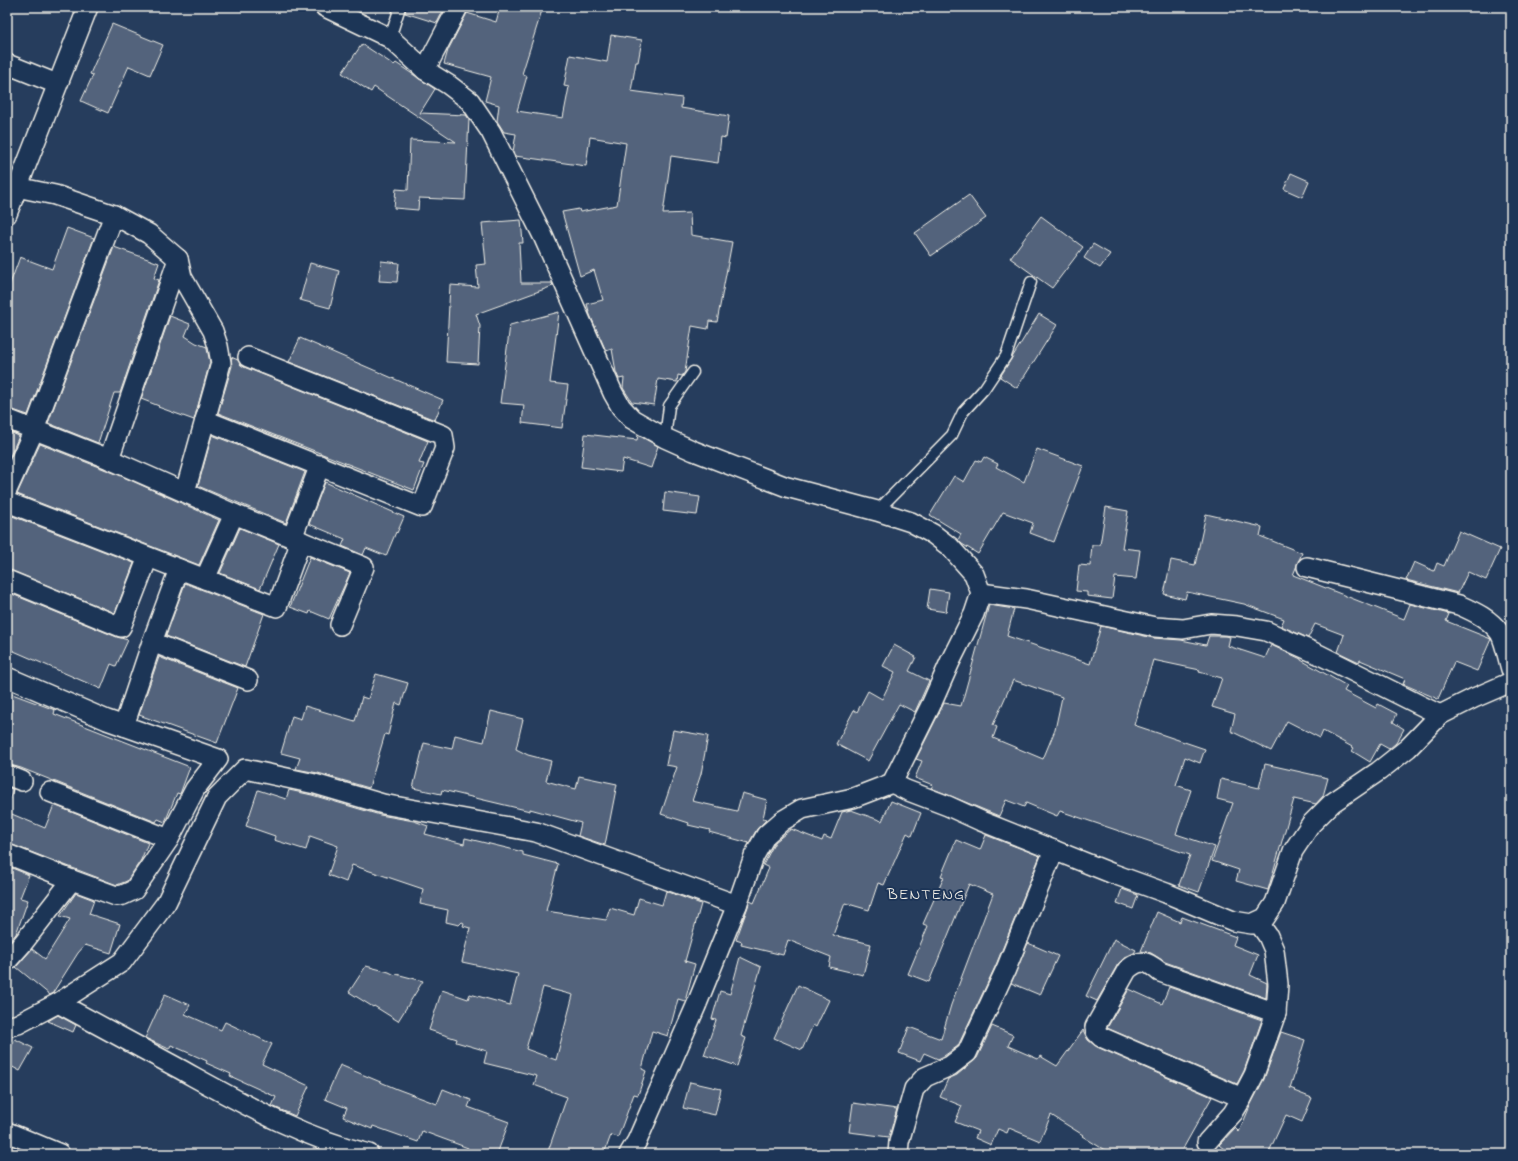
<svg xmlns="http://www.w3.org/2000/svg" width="1518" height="1161" font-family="'Indie Flower',sans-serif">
  <rect width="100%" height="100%" fill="#263d5d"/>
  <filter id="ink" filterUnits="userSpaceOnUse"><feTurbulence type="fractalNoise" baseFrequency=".025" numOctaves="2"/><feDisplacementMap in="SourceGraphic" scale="8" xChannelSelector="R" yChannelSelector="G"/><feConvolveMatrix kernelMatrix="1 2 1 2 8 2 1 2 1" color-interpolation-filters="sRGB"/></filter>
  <g filter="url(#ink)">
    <g fill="#52647b" stroke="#f4f1e8" fill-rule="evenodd">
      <path d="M406,7H445L437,23L405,13Z"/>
      <path d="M502,7H543L522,74L527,76L517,111L563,118L569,87L564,86L570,55L607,62L611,35L642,40L638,62H636L631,91L682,98L681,108L729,116L726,138L721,137L718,163L671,156L663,214L690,213L691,235L732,242L717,322L709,321L708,329L692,326L685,372L682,376L678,375L677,382L658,379L654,405L632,402L623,388L624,378L619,379L616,372L612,349L606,351L590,315L587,304L603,300L594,270L580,276L562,212L579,209L580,212L617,205L626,143L590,137L586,166L515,156L513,152L516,134L504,132L497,121L499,105L485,101L491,77L444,64L448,50L467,13L496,22L499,11H501Z"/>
      <path d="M112,24L163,45L150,75L129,66L108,113L81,101L93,75L90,74Z"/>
      <path d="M362,44L394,65L396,63L435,89L420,113L466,115L469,119L465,200L419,198L418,210L394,208L396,189L408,190L410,140L456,142L374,87L371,92L342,73Z"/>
      <path d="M1291,173L1309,181L1302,197L1284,189Z"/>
      <path d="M969,195L986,218L931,256L915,233Z"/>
      <path d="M1041,216L1083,247L1052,288L1010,258Z"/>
      <path d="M521,220L523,243H519L521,283H552L553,286L476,314L480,326L478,364L446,362L450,285L478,287L476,265L486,264L482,223Z"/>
      <path d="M67,228L94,238L28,415L7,408V292L20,257L52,269Z"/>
      <path d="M1093,244L1110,254L1100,268L1084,258Z"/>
      <path d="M114,247L159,263L154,278L159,280L120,393H114L98,443L48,423Z"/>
      <path d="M381,261L399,263L397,282L379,281Z"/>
      <path d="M310,263L339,271L330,308L300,300Z"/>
      <path d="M559,312L550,383L568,385L562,428L522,423L524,405L500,403L510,325Z"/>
      <path d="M1039,314L1057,325L1017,388L1000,377Z"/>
      <path d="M170,316L190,324L185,336L196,343L207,347V349L210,362L194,420L158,407L159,406L141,399Z"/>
      <path d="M300,338L443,400L435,420L289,362Z"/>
      <path d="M231,357L238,360L240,364L244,367L428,441L419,463L424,464L414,490L218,413L232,366Z"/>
      <path d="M7,431L19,436L7,463Z"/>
      <path d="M585,434L637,440L638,435L658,446L651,468L623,459L621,472L581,467Z"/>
      <path d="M212,435L305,472L286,523L198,486Z"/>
      <path d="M40,444L119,475L219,520L199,565L17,494Z"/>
      <path d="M1037,449L1083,466L1054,542L1030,533L1033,523L1003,512L978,554L962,544L958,540L961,534L930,515L954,476L964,482L976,460L981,462L984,457L998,464L996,467L1024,482Z"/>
      <path d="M325,482L404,517L397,533L396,532L386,556L366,548L363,555L342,546L345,539L309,524Z"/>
      <path d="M665,492L700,497L697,515L663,511Z"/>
      <path d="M1106,507L1128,511L1122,548L1140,550L1136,579L1115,577L1112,599L1087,596V592L1076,591L1079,565L1090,566L1092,545H1100Z"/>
      <path d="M7,514L134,563L115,613L7,569Z"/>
      <path d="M1206,514L1262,527L1260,536L1302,553L1293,575L1404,619L1410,604L1449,614L1446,621L1491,639L1477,671L1454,662L1438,699L1403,684L1405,679L1360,660L1359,662L1338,652L1344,635L1315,624L1308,638L1281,626L1284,619L1244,604L1187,592L1185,599L1164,594L1171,560L1195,565Z"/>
      <path d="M240,528L279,544L260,589L220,573Z"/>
      <path d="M1459,531L1500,549L1486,580L1468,572L1458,593L1406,580L1414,562L1434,571L1437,563L1444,566Z"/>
      <path d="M310,557L350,573L329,619L310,611L309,614L290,607Z"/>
      <path d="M185,583L264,614L245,667L166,636Z"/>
      <path d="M930,589L949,592L946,612L927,609Z"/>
      <path d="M7,592L117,637L128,640L116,666L111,664L101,689L7,648Z"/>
      <path d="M989,605L1014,609L1007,636L1090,664L1101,626L1153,638L1181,640L1206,645L1209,636H1225L1230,637L1228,646L1265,658L1271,645L1301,659V660L1347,686L1344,691L1376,708L1378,704L1397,714L1393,722L1404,729L1396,743L1389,749L1380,744L1370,762L1352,751L1354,748L1323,731L1320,738L1287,721L1271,751L1231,731L1235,714L1212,707L1222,678L1199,672L1200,670L1153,660L1134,725L1205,749L1200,763L1185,757L1176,785L1191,790L1176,834L1215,847L1199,892L1179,885L1190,855L1060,811L1057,816L1026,803L1024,807L1006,800L999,816L931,788L933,785L915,778L922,761L916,759L944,703L961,706ZM1013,680L1062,697L1055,730L1043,759L993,738L997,727L993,725Z"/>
      <path d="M894,645L916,657L909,671L929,681L915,712L899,704L868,761L836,744L854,710L857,712L868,691L882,699L895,672L883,666Z"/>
      <path d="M159,657L238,688L217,743L139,715Z"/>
      <path d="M376,674L408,683L401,705L396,703L388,735L385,734L369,788L318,773L296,769L300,758L281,753L292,716L301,719L305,706L355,721L362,697L368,699Z"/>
      <path d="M7,692L55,710L54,714L190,767L180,794L177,793L165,822L158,819L156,822L21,768L7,764Z"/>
      <path d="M491,711L523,719L516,749L528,755L551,761L546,781L576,789L579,776L617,784L605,845L578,836L581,823L530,809V811L442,790L441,794L413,788L424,743L452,749L455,735L484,742Z"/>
      <path d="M673,730L708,736L701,774L692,801L737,811L742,793L767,800L763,818L767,819L757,829L749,843L709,832L710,830L688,825L689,823L661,814L677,767L666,765Z"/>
      <path d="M1265,764L1328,778L1323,796L1316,804L1294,799L1268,890L1236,881L1239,870L1212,861L1233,803L1217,799L1221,779L1259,788Z"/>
      <path d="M7,787L13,789L9,802L7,801Z"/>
      <path d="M258,790L286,799L289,790L312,795L380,815L414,821L428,826L425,834L464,844L465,838L523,852V855L558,864L546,911L606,920L610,908L634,915L639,898L662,905L666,891L701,904L685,961L695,964L685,1001L678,999L668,1036L652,1031L642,1069L646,1071L638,1095L634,1094L618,1137L611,1135L604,1154H547L567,1097L534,1085L537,1076L484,1063L487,1051L456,1042L457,1039L429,1030L442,990L468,999L470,994L510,1005L518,974L462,962L470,928L463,926L464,923L462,922L459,925L446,922L448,910L420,904L423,889L352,865L346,882L328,875L338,846L310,836L306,850L274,840L275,836L246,826ZM543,987L573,995L556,1060L526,1049Z"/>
      <path d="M891,801L921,813L912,836L907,833L884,885L878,883L869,910L845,903L833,935L871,944L863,975L829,967L831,957L788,940L783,955L741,945L742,942L736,940L750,901L754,903L769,868L763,865L775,842L791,829L822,841L824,836L831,839L842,812L851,810L882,821Z"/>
      <path d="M54,805L148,843L141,860L127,881L117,885L7,843V812L45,828Z"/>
      <path d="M986,835L1040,856L996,965L958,1046L944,1056L938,1059L924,1053L920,1061L899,1053L909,1027L941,1039L951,1005L993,894L969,884L929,982L908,974L928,926L923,924L944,877L941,876L956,840L980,850Z"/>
      <path d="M7,866L29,875L20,898L28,900L16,934L7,944Z"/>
      <path d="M1122,889L1138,895L1133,909L1117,903Z"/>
      <path d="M76,893L94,900L89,914L120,924L111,953L85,945L78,953L52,994L50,995L16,967L32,949L45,959L70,919L60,916Z"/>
      <path d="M1157,912L1180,922L1182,917L1236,937L1233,945L1258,955L1250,975L1267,983L1266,998L1165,962L1151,953L1141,951Z"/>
      <path d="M1114,939L1136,950L1134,953L1125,957L1118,964L1097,1001L1086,996Z"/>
      <path d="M1028,943L1058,956L1040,995L1011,983Z"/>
      <path d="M740,957L761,967L741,1036L746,1038L737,1066L704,1055L716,1020L712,1019L720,991L730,994Z"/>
      <path d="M366,966L389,972L395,975L396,974L423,981L398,1021L374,1006L373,1007L349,992Z"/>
      <path d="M798,985L829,1000L816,1027L813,1025L802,1050L774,1038Z"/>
      <path d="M1169,987L1262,1020L1244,1071L1237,1084L1107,1028L1129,989L1162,1004Z"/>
      <path d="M165,994L190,1005L185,1014L221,1030L225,1022L272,1044L262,1064L309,1086L295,1116L272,1106L276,1097L230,1076L231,1074L206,1063L207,1061L171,1045L169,1049L145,1038Z"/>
      <path d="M58,1015L76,1025L73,1032L48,1021Z"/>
      <path d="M992,1026L1013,1035L1008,1046L1038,1059L1040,1056L1057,1066L1083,1030L1088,1040L1097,1047L1212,1097L1180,1154H1111L1082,1136L1083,1135L1051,1115L1040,1141L1009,1128L1007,1133L998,1129L991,1145L975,1138L978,1131L955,1122L962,1106L940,1097L948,1079L957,1075L977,1058Z"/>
      <path d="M1281,1032L1305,1040L1290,1088L1295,1090L1294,1091L1312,1098L1302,1122L1286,1115L1268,1154H1230L1219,1145L1235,1128L1239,1132L1251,1104L1264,1079Z"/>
      <path d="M15,1039L33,1048L20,1071L7,1064V1054Z"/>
      <path d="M340,1065L397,1089L437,1104L443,1089L471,1100L468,1107L509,1122L497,1154H466L468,1148L422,1131L418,1142L373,1126L372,1129L343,1117L347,1108L325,1099Z"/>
      <path d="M690,1082L721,1089L715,1115L683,1108Z"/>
      <path d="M853,1103L897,1109L889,1137L849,1132Z"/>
    </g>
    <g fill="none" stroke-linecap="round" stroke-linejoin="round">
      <g stroke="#f4f1e8" stroke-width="13">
        <g id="lane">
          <path d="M390,38L400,7"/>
          <path d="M665,438L669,406L693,372"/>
          <path d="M877,511L952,435L963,412L984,389L1006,356L1031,282"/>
        </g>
      </g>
      <g stroke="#f4f1e8" stroke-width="22">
        <g id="street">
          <path d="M325,7L390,38L425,70L449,85L470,101L491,132L543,236L613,393L621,407L632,419L665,438L694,451L787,487L877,511L911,522L933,534L950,547L974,574L981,593L974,614L950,662L931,705L892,783L853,798L802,809L782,821L766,835L754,856L737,905L696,1006L637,1141L629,1154"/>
          <path d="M7,64L57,84"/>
          <path d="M425,70L458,7"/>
          <path d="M7,185L55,195L114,215L149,234L178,259L182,277L213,331L218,346L221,363L185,492"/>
          <path d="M7,214L88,7"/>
          <path d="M7,419L109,459L234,514L364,567L340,625"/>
          <path d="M205,420L422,507L445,448L443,435L248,357"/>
          <path d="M109,459L178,259"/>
          <path d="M7,490L34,430L114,215"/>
          <path d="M7,502L277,607L301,541"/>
          <path d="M292,538L320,465"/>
          <path d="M1307,567L1459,605C1475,612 1490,619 1500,633C1505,642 1508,659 1511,669"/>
          <path d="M205,579L234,514"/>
          <path d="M7,580L121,627L148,557"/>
          <path d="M981,593L1026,599L1155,627L1183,629L1211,624L1237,626L1266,631L1320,655L1440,715"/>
          <path d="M152,642L248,680"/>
          <path d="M7,677L107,720L218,759L195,789L169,839L134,890L123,895L116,896L72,880L23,943L7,961"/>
          <path d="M124,726L152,642L179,569"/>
          <path d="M7,775L22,781"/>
          <path d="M892,783L906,790L948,806L981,821L1111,873L1166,893L1233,921L1252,924L1265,918L1275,903L1293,851L1311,824L1332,803L1379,771L1408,748L1440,715L1474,698L1511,682"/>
          <path d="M50,792L169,839"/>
          <path d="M7,854L72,880"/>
          <path d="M58,1003C98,1025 138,1046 178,1068C240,1102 300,1137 369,1154"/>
          <path d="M7,1027L18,1024L58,1003L122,962L166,903L217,797L245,769L315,784L383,804L536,832L737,905"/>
          <path d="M1242,1098L1101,1037L1096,1032L1095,1027L1127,970C1141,958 1147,961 1160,972L1276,1013"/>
          <path d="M7,1132L60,1154"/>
          <path d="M1207,1142L1233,1113L1242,1098L1254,1075L1276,1013L1278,984L1274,950L1268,936L1258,922"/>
          <path d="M898,1154L899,1142L914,1089L925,1077L950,1066L967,1053L1006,969L1054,850"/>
        </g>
      </g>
      <use href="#lane" stroke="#1d3557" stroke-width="10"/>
      <use href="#street" stroke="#1d3557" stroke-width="19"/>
    </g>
  </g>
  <g text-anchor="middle" stroke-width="4" stroke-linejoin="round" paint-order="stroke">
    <g font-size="16" letter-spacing="1" fill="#f4f1e8" stroke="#1d3557">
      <text x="926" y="899">BENTENG</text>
    </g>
  </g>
  <rect width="1518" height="1161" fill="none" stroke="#1d3557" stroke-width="24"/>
  <rect x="12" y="12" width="1494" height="1137" fill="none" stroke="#f4f1e8" stroke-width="1.5" filter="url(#ink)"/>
</svg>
